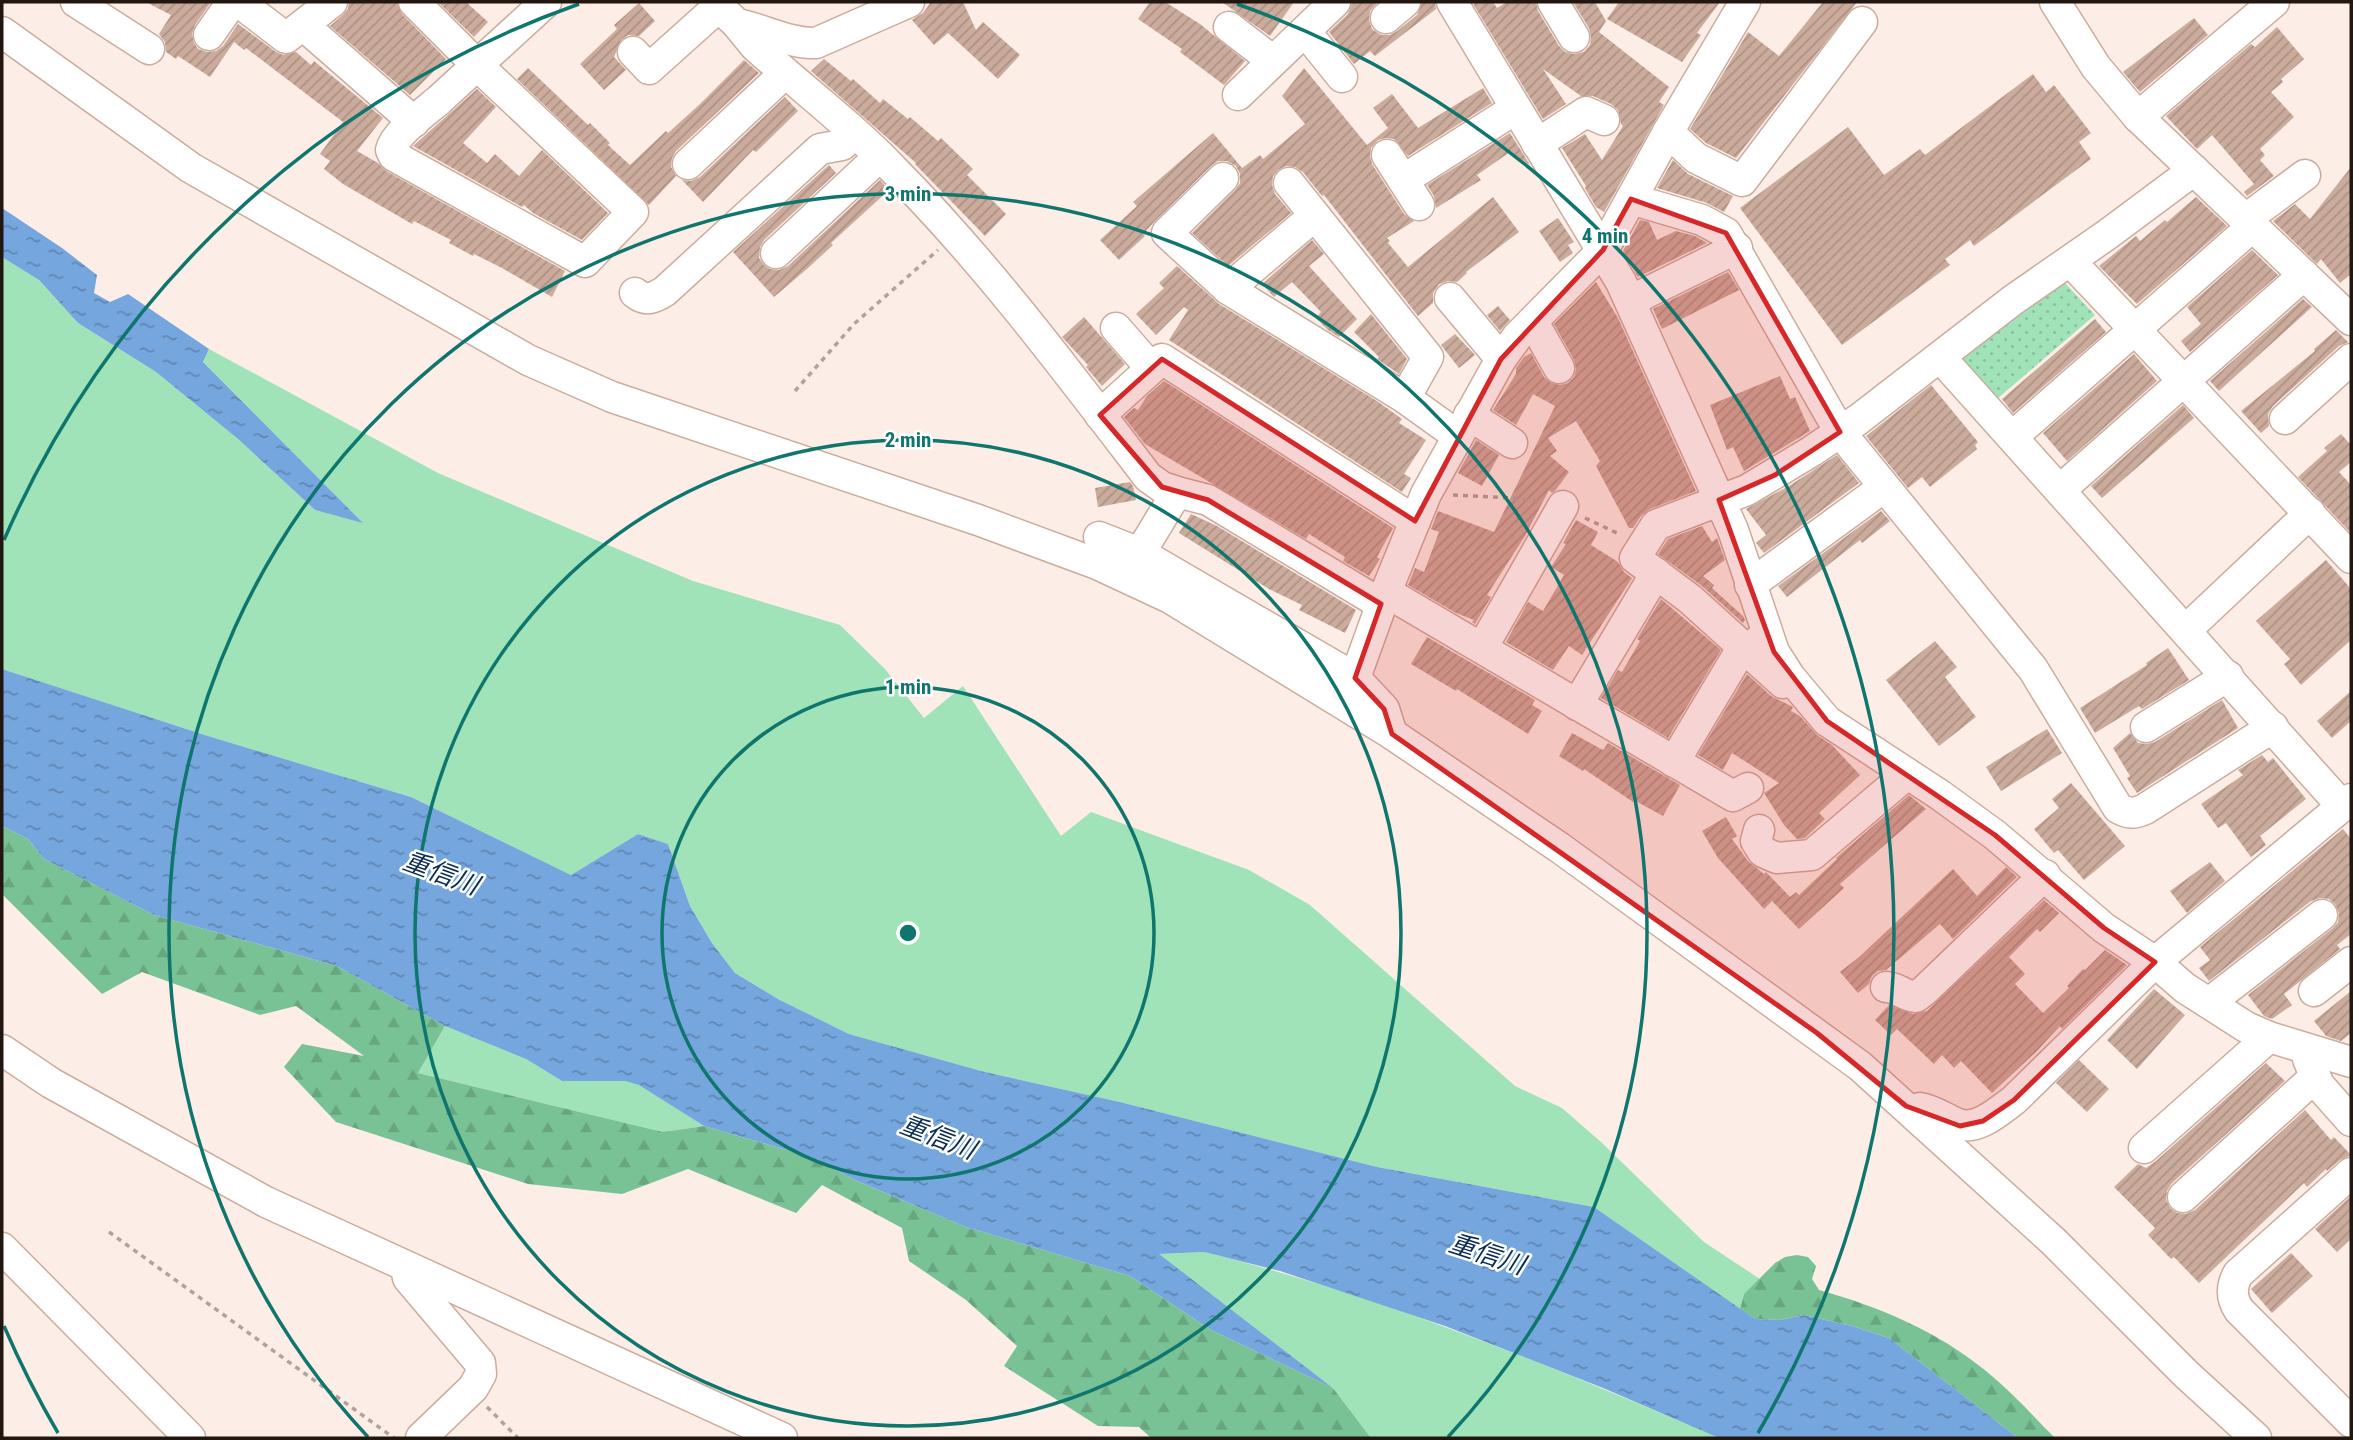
<svg xmlns="http://www.w3.org/2000/svg" width="2353" height="1440" font-family="'Roboto Condensed','Noto Sans JP',sans-serif">
  <defs>
    <pattern id="forest-firs" width="22" height="20" patternUnits="userSpaceOnUse" patternTransform="scale(1.75)"><rect width="22" height="20" fill="#79c296"/><path d="M5 1l3.5 6h-7zM16 11l3.5 6h-7z" fill="#68a680"/></pattern>
    <pattern id="park-dots" width="8" height="8" patternUnits="userSpaceOnUse" patternTransform="scale(1.75)"><rect width="8" height="8" fill="#a0e3b9"/><path d="M2 2h.1M6 6h.1" fill="none" stroke="#8ac29e" stroke-width="1.8" stroke-linecap="round"/></pattern>
    <pattern id="water-ripples" width="26" height="14" patternUnits="userSpaceOnUse" patternTransform="scale(1.75)"><rect width="26" height="14" fill="#75a6de"/><path d="M2 4q2-2 4 0t4 0M15 11q2-2 4 0t4 0" fill="none" stroke="#6086b3"/></pattern>
    <pattern id="building-hatch" width="6" height="6" patternUnits="userSpaceOnUse" patternTransform="scale(1.75)"><rect width="6" height="6" fill="#cbab9c"/><path d="M-1 1l2-2M0 6l6-6M5 7l2-2" fill="none" stroke="#ae9285"/></pattern>
  </defs>
  <rect width="100%" height="100%" fill="#fceee7"/>
  <g fill="#a0e3b9">
    <path d="M2,257L38,279L78,323L156,372L238,439L315,510L362,522L203,362L209,349L438,473L693,581L840,625L885,669L924,718L963,686L1061,836L1091,812L1249,870L1310,905L1515,1086L1562,1108L1601,1142L1704,1242L1760,1279L1744,1294L1740,1309L1594,1207L1377,1167L1120,1102L985,1072L849,1034L778,999L735,973L712,943L690,906L668,844L638,834L571,875L411,797L208,736L2,669Z"/>
    <path d="M445,1026L526,1059L562,1081H625L640,1085L704,1126L663,1132L418,1073Z"/>
    <path d="M1204,1252C1382,1296 1551,1366 1719,1438H1371L1333,1388L1158,1254Z"/>
  </g>
  <g fill="url(#forest-firs)">
    <path d="M2,826L28,839L44,859L154,915L337,966L445,1026L418,1073L663,1132L704,1126L811,1157L857,1181L966,1227L1130,1276L1211,1330L1333,1388L1371,1438H1151L1139,1427L1098,1426L1004,1366L1017,1346L966,1300L909,1261L902,1228L822,1185L796,1213L688,1169L622,1194L528,1184L336,1122L284,1067L302,1044L364,1056L296,1006L260,1015L142,972L102,994L2,894Z"/>
    <path d="M1797,1255L1808,1257L1816,1266L1812,1279L1819,1290C1880,1307 1937,1331 1986,1371C2011,1391 2033,1416 2055,1438H2018L1889,1338L1852,1326L1804,1315L1780,1320L1755,1319L1740,1309L1744,1294L1775,1263L1785,1257Z"/>
  </g>
  <path fill="url(#park-dots)" d="M2047,283H2065L2095,315L1990,405L1955,354Z"/>
  <g fill="url(#water-ripples)">
    <path d="M2,208L62,248L97,275L94,293L110,302L128,294L209,349L203,362L363,523L315,510L238,439L156,372L78,323L39,280L2,257Z"/>
    <path d="M2,669L208,736L411,797L571,875L638,834L668,844L690,906L712,943L735,973L778,999L849,1034L985,1072L1120,1102L1377,1167L1594,1207L1755,1319L1780,1320L1804,1315L1852,1326L1889,1338L2018,1438H1719L1603,1388L1445,1326L1280,1271L1204,1252L1159,1254L1333,1388L1211,1330L1130,1276L966,1227L857,1181L811,1157L704,1126L639,1085L625,1081H562L526,1059L445,1026L337,966L154,915L44,859L28,839L2,826Z"/>
  </g>
  <g fill="url(#building-hatch)">
    <path d="M146,2H211L195,25L192,34L194,43L198,49L207,52L216,51L223,46L238,24L276,52L283,55L296,52L311,65L314,61L383,118L357,151L378,163L386,171L565,271L552,297L502,268L474,254L473,256L449,243L451,240L414,221L412,224L343,184L324,169L330,161L320,154L343,122L246,48L244,50L234,42L210,77L178,56L176,59L166,52L165,42L159,34L171,15Z"/>
    <path d="M349,2H397L402,14L446,59L410,95L330,26L343,15L348,9Z"/>
    <path d="M438,2H466L488,22L474,37Z"/>
    <path d="M931,2H963L976,30L983,22L1020,55L998,79L948,33L934,45L912,20L923,13Z"/>
    <path d="M1150,2H1165L1200,24L1245,61L1224,85L1180,52L1182,49L1138,19Z"/>
    <path d="M1222,2H1294L1270,36Z"/>
    <path d="M1352,2H1378L1370,11L1369,20L1372,29L1381,35H1390L1397,31L1417,15L1422,2H1435L1436,9L1375,56L1370,51L1354,64L1329,32L1348,14Z"/>
    <path d="M1472,2H1493L1497,8L1507,2H1536L1538,11L1559,46L1565,52L1574,54L1584,52L1590,45L1591,37L1589,28L1573,2H1595L1606,21L1599,32L1669,87L1659,102L1664,105L1604,212L1596,207L1585,188L1586,186L1562,148L1585,134L1602,160L1623,126L1621,124L1618,110L1611,104L1593,96H1581L1543,69L1566,104L1543,119Z"/>
    <path d="M1619,2H1720L1697,33L1701,35L1682,62L1607,19Z"/>
    <path d="M1823,2H1857L1736,158L1706,143L1690,129L1748,32L1779,56Z"/>
    <path d="M639,3L655,21L639,36L628,35L621,40L614,57L626,70L604,90L580,64L617,29L614,25Z"/>
    <path d="M2194,18L2208,35L2140,92L2123,72Z"/>
    <path d="M2277,27L2304,59L2281,79L2283,82L2271,92L2294,117L2260,149L2265,155L2260,160L2274,176L2247,196L2244,192L2254,184L2212,135L2197,149L2166,116L2251,44L2255,47Z"/>
    <path d="M824,59L851,81L853,79L880,103L883,99L908,119L910,117L938,141L941,138L973,169L967,175L1006,214L985,236L915,164L916,163L811,71Z"/>
    <path d="M744,60L759,73L676,151L672,158L671,167L676,176L649,205L517,79L528,68L588,125L590,123L610,143L608,145L630,165L666,131L668,133L699,105Z"/>
    <path d="M1304,68L1367,145L1388,128L1373,108L1392,94L1418,128L1483,88L1492,103L1408,156L1394,139L1386,138L1378,140L1371,148L1370,156L1372,164L1404,214L1414,221L1387,238L1390,241L1388,243L1408,267L1493,197L1519,232L1466,272L1467,273L1457,282L1448,281L1439,284L1433,293V303L1418,316L1324,195L1322,196L1303,172L1295,167L1286,166L1278,170L1273,176L1272,185L1275,194L1291,213L1228,266L1192,233L1235,190L1240,183V174L1236,166L1227,161H1218L1211,166L1155,221L1143,234L1145,236L1119,260L1100,240L1137,206L1133,202L1213,133L1242,168L1260,155L1263,159L1305,124L1282,96Z"/>
    <path d="M2033,74L2046,92L2054,85L2091,133L2079,142L2091,159L1974,246L1970,240L1945,259L1950,265L1842,345L1740,208L1848,127L1884,175L1920,149L1925,155Z"/>
    <path d="M477,89L496,107L463,143L487,163L495,154L519,176L542,150L608,213L582,240L533,213L524,205L522,207L413,146Z"/>
    <path d="M785,97L798,111L756,152L753,150L703,202L682,180L691,181L700,177Z"/>
    <path d="M1510,133L1530,165L1510,152L1477,175L1481,180L1436,208L1434,196L1427,185Z"/>
    <path d="M1673,160L1688,174L1733,196L1724,212L1707,203L1657,188Z"/>
    <path d="M829,165L836,173L764,240L760,247L759,258L764,265L770,269L779,270L788,266L880,180L889,190L831,243L833,245L808,268L774,297L733,252Z"/>
    <path d="M2351,167V274L2340,283L2321,259L2317,264L2273,221L2295,204L2310,219Z"/>
    <path d="M2196,197L2227,226L2137,304L2099,266L2136,236L2140,241L2165,220L2167,222Z"/>
    <path d="M1558,218L1574,242L1568,245L1573,253L1560,262L1539,231Z"/>
    <path d="M1640,220L1649,222L1657,240L1676,231L1695,236L1707,243L1638,277L1623,251Z"/>
    <path d="M1312,240L1324,254L1309,266L1357,319L1339,337L1328,330L1316,318L1321,312L1292,282L1274,297L1262,284Z"/>
    <path d="M2252,250L2278,275L2190,352L2181,341L2201,324L2187,307Z"/>
    <path d="M1177,266L1219,304L1377,401L1402,419L1399,423L1426,440L1404,474L1411,478L1402,492L1169,340L1188,310L1184,307L1156,335L1136,314L1164,288L1159,283Z"/>
    <path d="M1728,272L1739,290L1662,329L1653,309Z"/>
    <path d="M1596,282L1618,318L1696,491L1650,509L1641,516L1633,528H1629L1596,466L1600,461L1576,421L1548,438L1557,451L1550,456L1569,472L1555,491L1552,493L1549,490L1525,536L1487,595L1491,597L1475,624L1472,622L1474,620L1456,613L1408,585L1415,568L1424,572L1439,532L1431,529L1438,511L1494,532L1555,406L1533,394L1516,425L1493,410L1516,374V368L1524,357L1531,353L1544,377L1551,383L1560,385L1568,383L1574,377L1576,369L1574,360L1554,324Z"/>
    <path d="M2303,299L2312,307L2219,391L2210,381Z"/>
    <path d="M1498,306L1510,320L1500,331L1487,315Z"/>
    <path d="M1371,314L1407,359L1399,374L1377,359L1379,357L1354,332Z"/>
    <path d="M1084,317L1125,364L1102,386L1086,367L1088,365L1062,337Z"/>
    <path d="M2095,319L2106,332L2013,413L2002,399Z"/>
    <path d="M2336,330L2348,342L2339,346L2273,406L2268,414L2269,426L2261,433L2241,411L2315,351L2314,349Z"/>
    <path d="M1455,334L1475,355L1459,368L1441,345Z"/>
    <path d="M2134,354L2157,381L2067,461L2043,433Z"/>
    <path d="M1780,376L1790,399L1795,397L1810,431L1744,471L1733,447L1727,450L1710,405Z"/>
    <path d="M1164,381L1393,528L1377,557L1380,559L1369,576L1343,561L1345,557L1309,534L1306,539L1145,444L1124,417L1134,408L1138,410L1147,396Z"/>
    <path d="M1931,385L1978,442L1975,445L1977,449L1930,487L1922,477L1908,488L1866,436Z"/>
    <path d="M2183,405L2194,418L2102,498L2091,486Z"/>
    <path d="M2341,434L2351,445V462L2339,472L2351,485V533L2298,477L2327,451L2324,448Z"/>
    <path d="M1476,440L1499,455L1482,486L1458,473Z"/>
    <path d="M1837,455L1859,483L1764,553L1756,543L1766,535L1746,509L1789,486Z"/>
    <path d="M1130,482L1133,486L1136,500L1098,507L1095,488Z"/>
    <path d="M1881,511L1890,521L1862,543L1860,540L1787,597L1778,586Z"/>
    <path d="M1191,514L1217,526L1356,610L1345,633L1299,610L1302,605L1269,589L1179,533Z"/>
    <path d="M1576,520L1598,532L1591,545L1618,562L1624,572L1632,578L1582,655L1569,646L1553,670L1506,642L1528,602L1543,611L1564,575L1551,567L1566,544L1563,543Z"/>
    <path d="M1702,526L1712,542L1717,538L1725,560L1703,576L1714,585L1712,588L1743,616L1745,620L1743,623L1702,586L1658,554L1668,539Z"/>
    <path d="M2326,560L2351,589V640L2301,685L2284,664L2290,659L2256,621Z"/>
    <path d="M1661,599L1721,650L1668,738L1601,698L1618,670L1622,672L1640,641L1637,639Z"/>
    <path d="M1427,637L1535,700L1532,705L1542,711L1528,734L1457,689L1456,691L1411,664Z"/>
    <path d="M1935,641L1957,667L1945,677L1976,717L1939,746L1886,680Z"/>
    <path d="M2168,648L2189,680L2142,709L2139,706L2095,733L2080,708L2147,665L2146,663Z"/>
    <path d="M1747,674L1771,696L1793,707L1791,711L1800,716L1817,735L1832,745L1860,775L1819,813L1825,819L1805,838L1797,839L1784,825L1764,793L1779,783L1732,753L1723,770L1698,755Z"/>
    <path d="M2351,691V721L2332,738L2317,721Z"/>
    <path d="M2222,700L2238,728L2137,793L2127,778L2130,776L2113,748L2130,733L2138,743L2147,744L2155,742Z"/>
    <path d="M2047,729L2062,753L2001,791L1986,767Z"/>
    <path d="M1572,733L1603,750L1608,743L1680,785L1663,816L1634,800L1633,802L1584,769L1583,771L1559,756Z"/>
    <path d="M2262,755L2268,762L2273,758L2306,799L2260,836L2266,845L2251,857L2226,823L2218,828L2201,804L2243,775L2238,770Z"/>
    <path d="M2071,783L2125,846L2084,880L2058,850L2054,853L2034,829L2059,808L2052,799Z"/>
    <path d="M1909,795L1926,809L1840,884L1844,888L1799,929L1772,901L1764,909L1718,858L1702,831L1726,817L1737,836L1732,839L1748,861L1764,874L1766,872L1790,897L1796,892L1799,895L1837,859L1836,858Z"/>
    <path d="M2343,829L2351,839V934L2337,945L2340,949L2284,994L2292,1005L2272,1019L2264,1016L2248,995L2333,928L2338,922L2339,913L2335,904L2329,899L2320,898L2311,901L2209,981L2199,968L2210,960L2200,947Z"/>
    <path d="M2210,862L2225,881L2187,913L2170,891Z"/>
    <path d="M2006,867L2017,877L1953,939L1940,924L1886,970L1878,971L1872,976L1869,984L1858,993L1840,972L1859,957L1953,869L1977,896Z"/>
    <path d="M2044,900L2059,913L2040,932L2037,929L2009,957L2025,974L2015,984L2043,1013L2069,988L2067,986L2083,969L2085,970L2105,950L2127,965L2062,1029L2060,1026L2036,1052L1992,1093L1961,1061L1954,1068L1942,1055L1934,1064L1897,1029L1891,1035L1875,1020L1889,1005L1913,1014L1927,1011Z"/>
    <path d="M2154,989L2185,1015L2137,1069L2107,1040Z"/>
    <path d="M2351,991V1033L2341,1041L2326,1036L2314,1021Z"/>
    <path d="M2079,1060L2109,1089L2087,1112L2056,1083Z"/>
    <path d="M2266,1063L2285,1081L2171,1184L2167,1191L2166,1200L2171,1209L2177,1213L2186,1214L2195,1210L2305,1110L2331,1140L2334,1137L2351,1155L2340,1160L2327,1171L2326,1169L2307,1187L2304,1183L2199,1283L2174,1257L2171,1259L2148,1235L2155,1228L2114,1187L2138,1164L2146,1168L2156,1161Z"/>
    <path d="M2351,1196V1239L2337,1252L2315,1229Z"/>
    <path d="M2291,1253L2313,1276L2272,1313L2251,1289Z"/>
  </g>
  <g fill="none" stroke-linecap="round" stroke-linejoin="round">
    <g stroke="#ccac9d" stroke-width="33">
      <g id="minor">
        <path d="M76,2L149,49"/>
        <path d="M239,2L286,38L332,2"/>
        <path d="M414,2L477,65L633,212L585,262L394,156L391,150C395,133 425,112 439,100C475,67 510,35 546,2"/>
        <path d="M714,2L737,24L755,46C801,88 851,125 894,170C987,264 1067,371 1148,477L1162,487L1177,492L1140,553"/>
        <path d="M1452,2L1621,282L1733,530L1774,652L1790,677L1827,721L1940,795L1995,835L2104,928L2155,962L2185,988L2246,1027L2269,1037L2351,1062"/>
        <path d="M1553,2L1574,37"/>
        <path d="M2055,2L2096,67L2138,117L2351,320"/>
        <path d="M1386,18L1405,2"/>
        <path d="M737,24C763,29 790,44 816,43L909,2"/>
        <path d="M303,25L414,122"/>
        <path d="M1229,27L1273,61"/>
        <path d="M1305,31L1342,77"/>
        <path d="M2,32L191,168L528,360L612,397L978,520L1097,564L1170,598L1392,734L1560,848L1860,1066L2053,1241L2186,1374L2256,1438"/>
        <path d="M209,35L232,2"/>
        <path d="M633,52L649,69L718,7"/>
        <path d="M1238,95L1335,2"/>
        <path d="M2138,117L2274,2"/>
        <path d="M1668,132L1696,158L1742,181L1862,22"/>
        <path d="M1537,144L1586,112L1604,120"/>
        <path d="M1387,155L1419,205"/>
        <path d="M688,164L785,73"/>
        <path d="M1223,178L1167,233L1228,289L1405,398L1458,436"/>
        <path d="M1403,180L1515,109"/>
        <path d="M1289,183L1428,357L1405,398"/>
        <path d="M1631,199L1702,220L1726,233L1840,432L2033,669L2118,808C2129,814 2134,814 2145,809L2273,727"/>
        <path d="M2246,219L2305,175"/>
        <path d="M776,253L880,156"/>
        <path d="M2070,261L2351,558"/>
        <path d="M1228,289L1314,216"/>
        <path d="M635,293C646,302 654,298 665,291L820,149L842,145L854,132"/>
        <path d="M1450,298L1501,359"/>
        <path d="M1630,301L1737,248"/>
        <path d="M1533,322L1559,368"/>
        <path d="M1116,328L1151,368"/>
        <path d="M1940,357L2342,806"/>
        <path d="M1100,415L1162,359L1415,521"/>
        <path d="M1469,415L1512,443"/>
        <path d="M2285,419L2351,359"/>
        <path d="M2012,437L2253,226"/>
        <path d="M2060,490L2304,275"/>
        <path d="M1177,492L1208,500L1381,604"/>
        <path d="M1099,537L1140,553L1355,678"/>
        <path d="M1750,585L1884,487"/>
        <path d="M1386,592L1733,796L1748,788"/>
        <path d="M2186,630L2310,513"/>
        <path d="M1482,648L1563,506"/>
        <path d="M1783,683L1690,599L1635,558L1656,525L1747,490L1812,451L1859,419L2013,300L2108,234L2194,170"/>
        <path d="M1577,705L1656,573"/>
        <path d="M2146,727L2228,676"/>
        <path d="M1392,734L1384,709L1355,678L1386,592L1426,494L1501,359L1517,337L1603,250L1668,132L1745,2"/>
        <path d="M1674,762L1738,655L1760,640"/>
        <path d="M1759,830L1756,841L1763,852L1777,858L1812,855L1907,774"/>
        <path d="M1886,987C1897,987 1904,996 1916,997L1925,990L2045,875"/>
        <path d="M2314,991L2351,962"/>
        <path d="M2209,1003L2322,915"/>
        <path d="M2,1050L51,1083L266,1202L782,1438"/>
        <path d="M2308,1059L2319,1085L2351,1121"/>
        <path d="M1920,1108C1934,1110 1945,1119 1958,1124C1977,1131 1999,1111 2014,1100L2155,962L2351,799"/>
        <path d="M2144,1148L2269,1037"/>
        <path d="M2351,1173L2238,1274C2231,1287 2231,1298 2239,1310L2351,1422"/>
        <path d="M2183,1197L2315,1077"/>
        <path d="M2,1248L190,1438"/>
        <path d="M406,1267L408,1278L480,1363L481,1374L473,1388L421,1438"/>
      </g>
    </g>
    <g stroke="#b0a39d" stroke-width="3.5" stroke-dasharray="5 5" stroke-linecap="butt">
      <path d="M795,391L854,324L938,250"/>
      <path d="M1453,495L1514,498L1539,502"/>
      <path d="M1585,518L1619,534"/>
      <path d="M109,1232L394,1438"/>
      <path d="M487,1407L518,1438"/>
    </g>
    <use href="#minor" stroke="#fff" stroke-width="30"/>
  </g>
  <path fill="#d62828" fill-opacity="0.2" stroke="#d62828" stroke-width="5" stroke-linejoin="round" d="M1631,199L1726,233L1840,432L1775,475L1719,500L1774,652L1827,721L1995,835L2104,928L2155,962L2014,1100L1983,1121L1960,1126L1906,1106L1817,1033L1392,734L1384,709L1355,678L1381,604L1208,500L1162,487L1100,415L1162,359L1415,521L1501,359L1603,250Z"/>
  <g fill="none" stroke="#0f766e" stroke-width="3.5">
    <circle cx="908" cy="933" r="246"/>
    <circle cx="908" cy="933" r="493"/>
    <path d="M368 1437A739 739 0 1 1 1448 1437"/>
    <path d="M58 1433A986 986 0 0 1 4 1326M4 540A986 986 0 0 1 579 4M1237 4A986 986 0 0 1 1758 1433"/>
  </g>
  <g text-anchor="middle" stroke-width="5" stroke-linejoin="round" paint-order="stroke">
    <g font-size="26" font-style="italic" fill="#0b2e52" stroke="#fff">
      <text transform="translate(441 873) rotate(20)" y="9">重信川</text>
      <text transform="translate(938 1137) rotate(21)" y="9">重信川</text>
      <text transform="translate(1487 1254) rotate(18)" y="9">重信川</text>
    </g>
  </g>
  <circle cx="908" cy="933" r="10" fill="#0f766e" stroke="#fff" stroke-width="3.5"/>
  <g font-size="21" text-anchor="middle" font-weight="bold" fill="#0f766e" stroke="#fff" stroke-width="5" stroke-linejoin="round" paint-order="stroke">
    <text x="908" y="201">3 min</text>
    <text x="1605" y="243">4 min</text>
    <text x="908" y="447">2 min</text>
    <text x="908" y="694">1 min</text>
  </g>
  <rect width="2353" height="1440" fill="none" stroke="#221611" stroke-width="7"/>
</svg>
